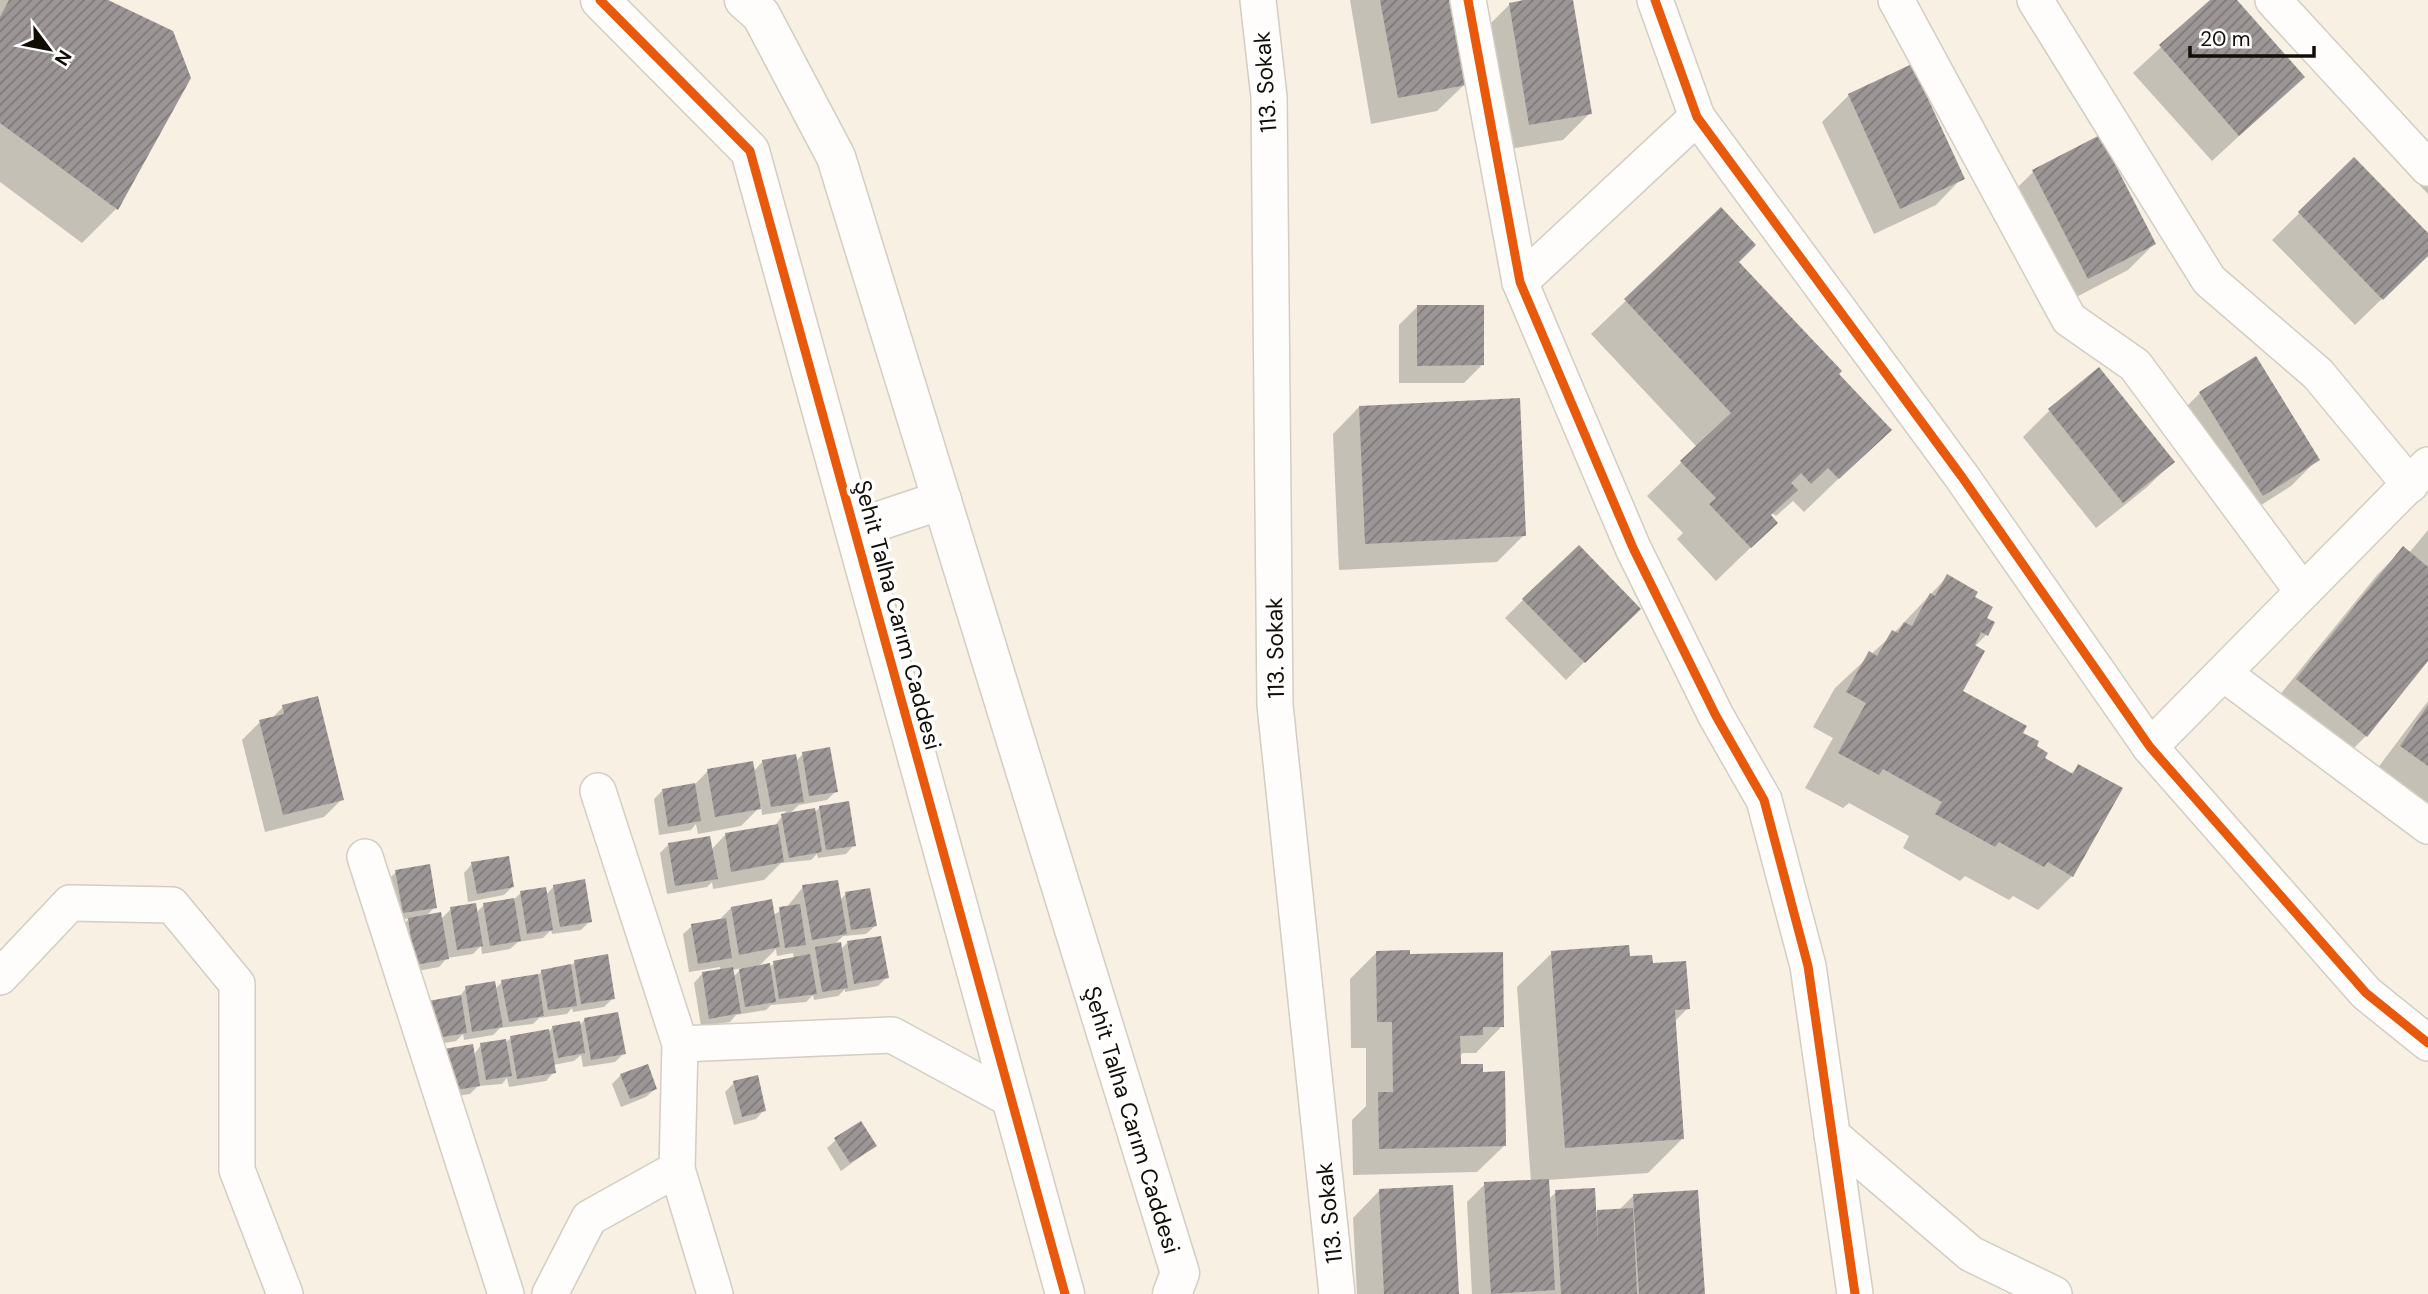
<svg xmlns="http://www.w3.org/2000/svg" width="2428" height="1294" font-family="'DM Sans',sans-serif">
  <defs>
    <pattern id="building-hatch" width="6" height="6" patternUnits="userSpaceOnUse" patternTransform="scale(1.75)"><rect width="6" height="6" fill="#9c9796"/><path d="M-1 1l2-2M0 6l6-6M5 7l2-2" fill="none" stroke="#7e7a78"/></pattern>
  </defs>
  <rect width="100%" height="100%" fill="#f7f0e3"/>
  <g fill="#0003" fill-rule="evenodd">
    <path d="M0,0H104L189,78L116,209L82,243L0,182Z"/>
    <path d="M1350,0H1448L1464,85L1437,111L1371,124Z"/>
    <path d="M1535,0H1571L1590,113L1563,140L1503,150L1483,31L1510,4Z"/>
    <path d="M2212,0H2235L2303,77L2212,161L2133,73Z"/>
    <path d="M1849,95L1962,178L1936,205L1874,234L1822,122Z"/>
    <path d="M2428,147V194L2405,170Z"/>
    <path d="M2354,159L2428,236V254L2355,325L2272,240Z"/>
    <path d="M2033,172L2154,244L2128,270L2061,305L2007,198Z"/>
    <path d="M1721,210L1737,262L1889,430L1804,512L1793,501L1776,516L1772,513L1769,516L1776,523L1716,581L1677,539L1683,533L1647,496L1697,447L1591,334Z"/>
    <path d="M1417,307L1482,365L1464,383H1399V325Z"/>
    <path d="M2200,393L2318,459L2291,486L2236,521L2173,420Z"/>
    <path d="M1359,407L1524,535L1497,562L1339,570L1333,434Z"/>
    <path d="M2049,411L2173,462L2146,488L2096,528L2023,437Z"/>
    <path d="M2428,530V658L2366,736L2340,762L2270,707L2377,575L2403,549L2409,553Z"/>
    <path d="M1947,577L1973,598L1985,618L1986,635L1974,647L1961,692L2021,733L2043,759L2070,774L2079,766L2072,876L2038,910L2013,896L2009,900L1965,876L1960,881L1903,848L1909,836L1849,803L1843,808L1805,788L1833,738L1813,727L1835,688L1894,633Z"/>
    <path d="M1523,600L1638,609L1566,680L1505,618Z"/>
    <path d="M2428,701V811L2374,773Z"/>
    <path d="M283,707L342,799L324,817L265,832L242,740L260,722L271,719Z"/>
    <path d="M803,754L836,791L827,800L799,805L789,814L814,813L820,807L854,845L846,854L818,858L817,854L811,860L781,863L764,880L713,889L712,882L707,887L667,894L660,853L668,845L711,850L725,835L774,827L786,811L762,815L761,806L741,826L698,834L696,824L691,830L659,835L654,799L662,791L694,785L708,771L753,772L763,761H796Z"/>
    <path d="M472,864L512,887L504,895L468,902L464,873Z"/>
    <path d="M396,872L435,907L425,917L441,919L451,909L476,913L484,905L513,900L521,893L546,895L554,886L590,921L581,930L552,934L551,930L543,938L518,942L510,949L482,954L481,946L473,954L447,958L439,967L407,973L400,928L410,918L394,921L387,881Z"/>
    <path d="M803,887L840,900L846,894L875,926L866,934L843,936L833,946L840,950L847,943L887,977L878,986L845,992V989L838,996L814,1000L813,995L806,1002L771,1005L766,1010L736,1015L730,1022L701,1026L694,983L702,974L721,971L720,967L689,972L683,934L692,926L718,921L731,908L773,915L786,908ZM776,949L777,956L793,953L794,959L774,963L769,968L758,967ZM742,968L733,977L732,970Z"/>
    <path d="M1377,952L1409,956L1502,1026L1476,1053H1463L1459,1056L1460,1066L1482,1074L1504,1146L1477,1172L1353,1175L1352,1120L1366,1106V1048H1351L1350,979Z"/>
    <path d="M1552,953L1629,958L1652,965L1688,1008L1674,1022L1683,1138L1648,1173L1547,1180L1548,1200L1556,1192L1594,1212L1619,1210L1634,1195L1703,1294H1472L1467,1202L1485,1184L1531,1182L1517,987Z"/>
    <path d="M575,962L613,998L604,1007L573,1012L572,1008L567,1014L539,1018L533,1024L500,1028L493,1035L464,1040L463,1034L456,1041L421,1047L466,988L495,989L502,982L537,976L542,971L570,966Z"/>
    <path d="M585,1019L624,1053L615,1062L583,1067L581,1055L574,1061L553,1065L554,1072L546,1081L509,1087L507,1078L502,1084L478,1086L470,1094L442,1098L481,1045L505,1043L511,1038L548,1033L553,1027L579,1026Z"/>
    <path d="M621,1075L655,1089L646,1097L621,1107L612,1084Z"/>
    <path d="M734,1083L764,1110L756,1119L734,1125L725,1092Z"/>
    <path d="M836,1140L875,1146L841,1171L827,1148Z"/>
    <path d="M1379,1191L1458,1294H1357L1353,1218Z"/>
  </g>
  <g fill="url(#building-hatch)">
    <path d="M9,0H108L173,31L191,78L118,210L0,123V17Z"/>
    <path d="M1380,0H1449L1466,85L1398,98Z"/>
    <path d="M1524,0H1573L1592,114L1529,125L1509,3Z"/>
    <path d="M2210,0H2237L2305,77L2239,136L2159,45Z"/>
    <path d="M1912,64L1965,179L1900,209L1848,94Z"/>
    <path d="M2100,135L2156,244L2088,279L2032,170Z"/>
    <path d="M2354,157L2428,233V256L2383,300L2298,212Z"/>
    <path d="M1721,207L1756,245L1739,262L1842,371L1839,374L1892,430L1839,479L1828,468L1811,484L1801,473L1791,483L1798,490L1771,515L1778,523L1751,548L1709,504L1716,498L1680,461L1731,413L1624,299Z"/>
    <path d="M1417,305H1484V365L1417,366Z"/>
    <path d="M2256,356L2320,460L2263,496L2199,392Z"/>
    <path d="M2099,367L2175,462L2123,503L2048,409Z"/>
    <path d="M1520,398L1526,536L1365,544L1359,406Z"/>
    <path d="M1579,545L1641,609L1585,663L1522,599Z"/>
    <path d="M2403,546L2428,567V661L2367,737L2296,679Z"/>
    <path d="M1947,574L1978,592L1975,597L1993,607L1987,618L1995,622L1988,636L1981,632L1975,645L1985,651L1963,691L2027,726L2023,733L2039,741L2037,746L2048,753L2045,758L2073,774L2078,764L2123,788L2073,877L2048,862L2044,867L1999,842L1995,847L1935,814L1942,802L1883,769L1879,775L1838,753L1866,703L1846,692L1869,651L1877,656L1892,630L1898,633L1904,622L1912,626L1930,593L1935,596Z"/>
    <path d="M318,696L344,800L283,815L259,720L284,714L282,705Z"/>
    <path d="M2428,705V766L2400,746Z"/>
    <path d="M830,747L838,792L809,796L802,752Z"/>
    <path d="M796,754L804,802L771,807L762,760Z"/>
    <path d="M753,761L761,809L715,817L707,769Z"/>
    <path d="M695,783L701,821L668,827L662,789Z"/>
    <path d="M849,801L856,846L826,850L819,806Z"/>
    <path d="M815,808L822,852L789,858L781,814Z"/>
    <path d="M778,824L784,862L731,872L725,833Z"/>
    <path d="M710,836L718,879L675,886L668,843Z"/>
    <path d="M509,856L514,887L477,894L471,862Z"/>
    <path d="M430,864L437,908L403,913L395,870Z"/>
    <path d="M585,879L592,922L560,927L553,885Z"/>
    <path d="M838,880L847,934L812,940L802,885Z"/>
    <path d="M546,887L553,930L527,934L520,891Z"/>
    <path d="M870,888L877,926L851,930L845,892Z"/>
    <path d="M514,898L521,941L490,946L483,903Z"/>
    <path d="M772,899L780,947L739,955L731,907Z"/>
    <path d="M476,903L483,946L457,950L450,907Z"/>
    <path d="M800,904L806,945L785,948L779,907Z"/>
    <path d="M441,912L449,959L415,965L408,918Z"/>
    <path d="M726,918L732,958L698,964L691,924Z"/>
    <path d="M881,936L889,978L854,984L847,941Z"/>
    <path d="M841,942L848,988L822,992L815,947Z"/>
    <path d="M1629,945L1630,956L1652,955L1653,963L1686,961L1690,1009L1675,1010L1684,1139L1565,1148L1551,951Z"/>
    <path d="M1410,950V954L1503,952L1504,1027H1483V1035L1460,1036L1461,1064H1483V1072L1505,1071L1506,1146L1379,1149L1378,1092H1393L1392,1022H1377L1376,951Z"/>
    <path d="M608,954L615,999L581,1004L574,960Z"/>
    <path d="M810,954L817,994L779,999L773,961Z"/>
    <path d="M770,963L776,1002L745,1007L739,969Z"/>
    <path d="M571,964L577,1006L548,1010L541,970Z"/>
    <path d="M733,967L741,1013L709,1019L702,972Z"/>
    <path d="M538,974L544,1016L509,1022L501,980Z"/>
    <path d="M495,981L503,1027L472,1032L465,986Z"/>
    <path d="M461,995L467,1033L430,1039L423,1002Z"/>
    <path d="M618,1012L626,1054L591,1060L584,1018Z"/>
    <path d="M580,1021L585,1053L558,1058L552,1026Z"/>
    <path d="M549,1029L556,1073L517,1079L510,1036Z"/>
    <path d="M506,1039L512,1076L486,1080L480,1043Z"/>
    <path d="M473,1044L480,1086L450,1091L444,1049Z"/>
    <path d="M648,1064L657,1089L630,1099L620,1074Z"/>
    <path d="M758,1075L766,1111L742,1117L733,1081Z"/>
    <path d="M861,1121L877,1146L850,1163L834,1138Z"/>
    <path d="M1549,1179L1555,1290L1491,1294L1484,1182Z"/>
    <path d="M1453,1185L1459,1294H1384L1379,1189Z"/>
    <path d="M1595,1188L1598,1246L1597,1210L1633,1208L1637,1294H1561L1555,1190Z"/>
    <path d="M1698,1190L1705,1294H1639L1633,1194Z"/>
  </g>
  <g fill="none" stroke-linecap="round" stroke-linejoin="round">
    <g stroke="#d3cdc2" stroke-width="38">
      <g id="minor">
        <path d="M1258,0L1269,97L1275,705L1337,1294"/>
        <path d="M1468,0L1520,282L1633,548L1716,716L1764,800L1808,966L1855,1294"/>
        <path d="M1655,0L1697,117L1962,477L2150,747L2366,993L2428,1043"/>
        <path d="M1896,0L2069,319L2135,365L2303,592"/>
        <path d="M2035,0L2209,280L2318,374L2410,485"/>
        <path d="M2273,0L2428,168"/>
        <path d="M1520,282L1697,117"/>
        <path d="M2223,673L2428,826"/>
        <path d="M2150,747L2428,465"/>
        <path d="M598,791L680,1044L677,1169"/>
        <path d="M365,857L506,1294"/>
        <path d="M0,977L70,903L172,905L237,984V1170L285,1294"/>
        <path d="M680,1044L892,1035L1012,1100"/>
        <path d="M1832,1135L1971,1254L2054,1294"/>
        <path d="M550,1294L589,1218L677,1169L715,1294"/>
      </g>
    </g>
    <g stroke="#d3cdc2" stroke-width="41">
      <g id="tertiary">
        <path d="M600,0L750,151L1065,1294"/>
        <path d="M744,0L761,15L836,157L1180,1273L1172,1294"/>
        <path d="M855,529L942,500"/>
      </g>
    </g>
    <use href="#minor" stroke="#fefdfb" stroke-width="35"/>
    <use href="#tertiary" stroke="#fefdfb" stroke-width="38"/>
    <g stroke="#fff" stroke-width="13">
      <g id="cycleway">
        <path d="M600,0L750,151L1065,1294"/>
        <path d="M1468,0L1520,282L1633,548L1716,716L1764,800L1808,966L1855,1294"/>
        <path d="M1655,0L1697,117L1962,477L2150,747L2366,993L2428,1043"/>
      </g>
    </g>
    <use href="#cycleway" stroke="#e8590c" stroke-width="9"/>
  </g>
  <g text-anchor="middle" stroke-width="7" stroke-linejoin="round" paint-order="stroke">
    <g font-size="23" fill="#130e05" stroke="#fff">
      <text transform="translate(1265 82) rotate(-94)" y="8">113. Sokak</text>
      <text transform="translate(898 615) rotate(75)" y="8">Şehit Talha Carım Caddesi</text>
      <text transform="translate(1275 648) rotate(-91)" y="8">113. Sokak</text>
      <text transform="translate(1132 1120) rotate(73)" y="8">Şehit Talha Carım Caddesi</text>
      <text transform="translate(1329 1213) rotate(-96)" y="8">113. Sokak</text>
    </g>
  </g>
  <g transform="translate(49 49) rotate(122)" stroke="#ffffff" stroke-width="5" paint-order="stroke">
  <path d="M0-5L12 26L0 18L-12 26Z" fill="#130e05"/>
  <text y="-10" font-size="19" font-weight="bold" text-anchor="middle" fill="#130e05">N</text>
  </g>
  <path d="M2190 46v10h124v-10" fill="none" stroke="#130e05" stroke-width="3.5"/>
  <text x="2200" y="46" font-size="21" fill="#130e05" stroke="#ffffff" stroke-width="5" paint-order="stroke">20 m</text>
</svg>
